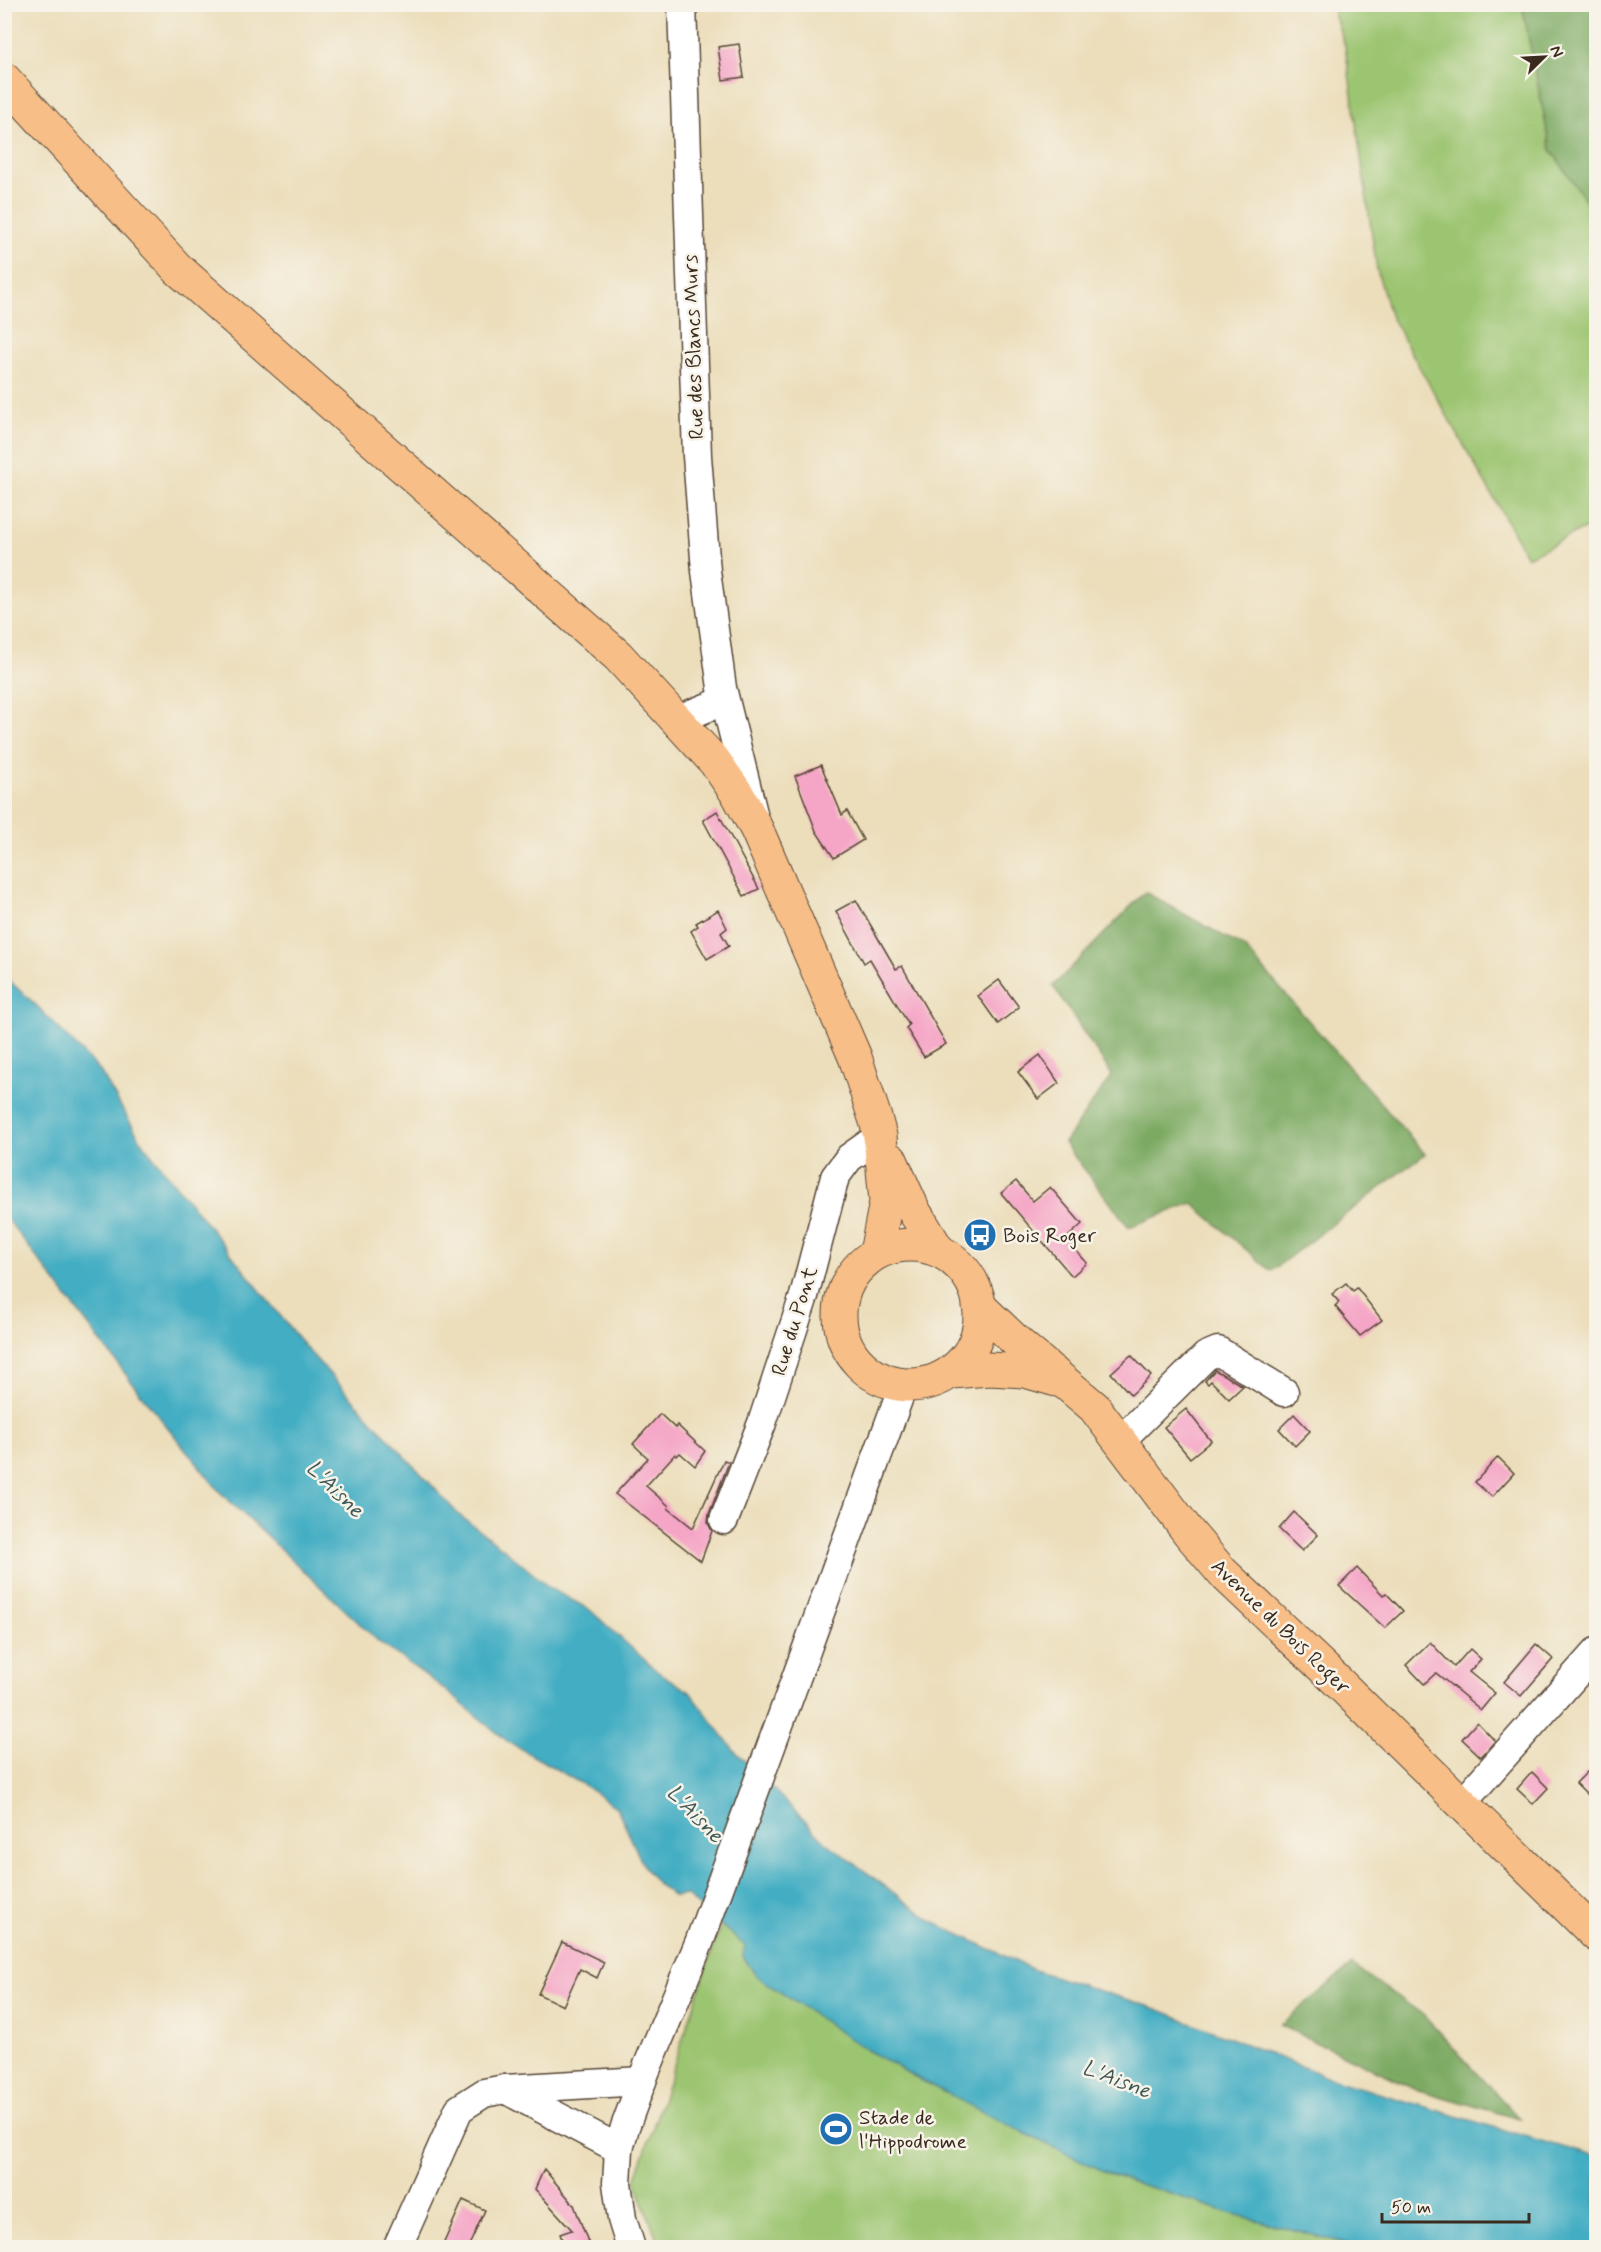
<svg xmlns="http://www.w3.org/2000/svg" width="1601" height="2252" font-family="Mynerve,sans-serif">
  <rect width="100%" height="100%" fill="#f7f3e8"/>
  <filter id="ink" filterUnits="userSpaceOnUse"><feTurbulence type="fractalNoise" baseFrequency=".0167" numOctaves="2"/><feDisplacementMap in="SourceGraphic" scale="12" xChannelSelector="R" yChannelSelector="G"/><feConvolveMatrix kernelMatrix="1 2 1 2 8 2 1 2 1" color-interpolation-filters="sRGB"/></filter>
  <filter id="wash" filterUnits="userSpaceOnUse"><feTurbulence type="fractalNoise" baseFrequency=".008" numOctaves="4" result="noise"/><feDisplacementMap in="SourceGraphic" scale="24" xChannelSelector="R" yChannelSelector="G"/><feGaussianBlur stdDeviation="1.35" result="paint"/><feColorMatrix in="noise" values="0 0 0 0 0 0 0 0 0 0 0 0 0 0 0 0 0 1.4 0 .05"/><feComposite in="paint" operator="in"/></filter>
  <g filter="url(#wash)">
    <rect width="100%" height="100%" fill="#ecdebb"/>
    <g fill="#9cc571" stroke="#6c7848" stroke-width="1.5">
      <path d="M1331,5H1522L1551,150L1596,215V523L1527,557L1390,315L1377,270L1345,46Z"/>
      <path d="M721,1925L746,1946L1112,2175L1230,2213L1359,2247H660L635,2181Z"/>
    </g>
    <g fill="#7daa63" stroke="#5c6a40" stroke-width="1.5">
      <path d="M1522,5H1596V215L1551,150Z"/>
      <path d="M1145,892L1245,948L1425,1154L1271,1271L1192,1203L1129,1227L1064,1143L1112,1075L1053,986Z"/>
      <path d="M1352,1965L1422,2014L1520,2119L1415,2089L1280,2025Z"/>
    </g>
    <path fill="#43adc3" stroke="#3f6c70" stroke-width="1.5" d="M4,976L37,1006L100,1071L143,1144L306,1348L459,1515L503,1548L551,1589L589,1609L658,1672L690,1692L733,1749L826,1842L933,1922L1034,1970L1157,2009L1341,2082L1596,2157V2247H1359L1230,2213L1112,2175L1038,2140L928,2084L867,2050L756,1976L743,1956L745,1946L686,1895L674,1897L655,1881L644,1867L617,1808L582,1784L507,1741L439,1685L379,1642L220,1492L140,1393L5,1216Z"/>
    <g id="blocks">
      <g fill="#f5a5c6">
        <path d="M739,44L744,77L723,80L718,47Z"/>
        <path d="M821,765L842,815L847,811L863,840L834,858L816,831L795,776Z"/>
        <path d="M717,811L759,889L744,896L703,820Z"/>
        <path d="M856,900L896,969L902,966L946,1044L924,1057L906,1028L909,1025L870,959L864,963L836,911Z"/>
        <path d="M718,910L727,928L721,933L729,946L707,959L691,931L698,926L696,923Z"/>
        <path d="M999,980L1019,1007L998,1024L978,996Z"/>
        <path d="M1040,1055L1059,1083L1038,1099L1018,1072Z"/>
        <path d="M1016,1181L1033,1201L1050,1187L1082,1224L1066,1239L1087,1263L1072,1276L1001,1193Z"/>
        <path d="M1346,1283L1353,1291L1357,1288L1382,1320L1360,1336L1335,1306L1339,1302L1332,1294Z"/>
        <path d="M1131,1355L1151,1376L1131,1395L1111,1373Z"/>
        <path d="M1215,1370L1243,1386L1229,1399L1211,1381L1208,1384L1205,1381Z"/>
        <path d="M1186,1409L1211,1441L1190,1458L1164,1427Z"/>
        <path d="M660,1414L675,1428L677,1425L705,1451L695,1466L680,1453L677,1456L675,1454L646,1486L669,1506L668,1508L693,1528L724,1460L729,1462L709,1514L708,1523L712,1531L701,1561L615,1494L648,1458L633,1444Z"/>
        <path d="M1294,1414L1310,1431L1295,1446L1279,1429Z"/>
        <path d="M1498,1457L1514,1473L1492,1497L1475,1482Z"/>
        <path d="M1294,1512L1318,1535L1302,1551L1279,1529Z"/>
        <path d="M1357,1568L1383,1595L1386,1593L1403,1611L1385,1628L1339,1586Z"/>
        <path d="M1430,1642L1454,1667L1470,1649L1481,1659L1469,1672L1495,1693L1481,1710L1436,1673L1424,1684L1406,1665Z"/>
        <path d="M1536,1644L1553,1659L1521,1696L1504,1682Z"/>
        <path d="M1477,1722L1495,1741L1481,1757L1462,1739Z"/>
        <path d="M1589,1770L1596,1777V1803L1576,1783Z"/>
        <path d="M1532,1772L1548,1788L1533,1804L1517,1789Z"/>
        <path d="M562,1942L604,1962L597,1978L580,1969L563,2006L538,1994Z"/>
        <path d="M544,2169L574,2205L590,2247H565L560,2234L572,2230L535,2189Z"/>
        <path d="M463,2200L485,2210L472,2239L468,2247H442Z"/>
      </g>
    </g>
  </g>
  <g filter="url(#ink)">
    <use href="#blocks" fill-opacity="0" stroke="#564536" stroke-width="1.5"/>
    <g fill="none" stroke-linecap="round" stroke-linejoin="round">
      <g stroke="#564536" stroke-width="31">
        <g id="minor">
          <path d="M682,4L697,456L706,571L722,688L753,813"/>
          <path d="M676,720L716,704"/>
          <path d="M1120,1441L1206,1356L1218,1351L1284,1392"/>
          <path d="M724,1520L762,1423L804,1296L835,1177L849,1158L880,1136"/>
          <path d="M1461,1804L1596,1652"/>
          <path d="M505,2089L619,2149"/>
          <path d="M397,2248L459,2109L484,2093L505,2089L642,2081"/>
          <path d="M631,2248L622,2219L617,2183L619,2149L625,2127L646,2070L699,1943L903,1386"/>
        </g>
      </g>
      <g stroke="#564536" stroke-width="35">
        <g id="major">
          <path d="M4,79L178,269L618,656L715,762L738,795L757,830L855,1057L876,1121L880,1136L886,1202L876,1253"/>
          <path d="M891,1160L914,1211L938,1250"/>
          <circle cx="910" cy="1315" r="70"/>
          <path d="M979,1306L1020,1345L1094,1407L1189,1533L1222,1572L1334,1678L1596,1935"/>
          <path d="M952,1372L989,1369L1025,1371L1056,1380"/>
        </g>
      </g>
      <use href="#minor" stroke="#fff" stroke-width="28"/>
      <use href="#major" stroke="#f7be87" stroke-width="33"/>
    </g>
  </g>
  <defs>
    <g id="bus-disc" transform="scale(1.725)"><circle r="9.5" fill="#1f6fb2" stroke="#f7f3e8"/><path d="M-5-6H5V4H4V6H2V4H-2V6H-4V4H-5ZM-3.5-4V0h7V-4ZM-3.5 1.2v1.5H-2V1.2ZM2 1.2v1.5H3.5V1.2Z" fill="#fff"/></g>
    <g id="stadium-disc" transform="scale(1.725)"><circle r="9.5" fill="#1f6fb2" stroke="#f7f3e8"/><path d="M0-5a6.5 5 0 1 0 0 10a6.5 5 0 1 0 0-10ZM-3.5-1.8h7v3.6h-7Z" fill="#fff"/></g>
  </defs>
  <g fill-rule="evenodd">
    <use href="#bus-disc" x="980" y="1235"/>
    <use href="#stadium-disc" x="836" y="2129"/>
  </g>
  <g text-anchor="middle" stroke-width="5" stroke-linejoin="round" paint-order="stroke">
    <g font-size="21" fill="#3b2a1e" stroke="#f7f3e8">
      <text transform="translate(693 347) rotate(-92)" y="7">Rue des Blancs Murs</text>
      <text transform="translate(794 1321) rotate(-73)" y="7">Rue du Pont</text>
      <text transform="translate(1281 1626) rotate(44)" y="7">Avenue du Bois Roger</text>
    </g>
    <g font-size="21" fill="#3b2a1e" stroke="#f7f3e8" text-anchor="start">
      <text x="1003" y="1242">Bois Roger</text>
      <text x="859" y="2124">Stade de<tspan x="859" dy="24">l'Hippodrome</tspan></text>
    </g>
    <g font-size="22" font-style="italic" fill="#3e5858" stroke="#f7f3e8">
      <text transform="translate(336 1488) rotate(45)" y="8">L'Aisne</text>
      <text transform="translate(696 1813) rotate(46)" y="8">L'Aisne</text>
      <text transform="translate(1117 2078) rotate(21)" y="8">L'Aisne</text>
    </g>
  </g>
  <rect width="1601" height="2252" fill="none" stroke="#f7f3e8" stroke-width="24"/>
  <g transform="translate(1544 57) rotate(66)" stroke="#f7f3e8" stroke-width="4.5" paint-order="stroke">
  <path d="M0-4.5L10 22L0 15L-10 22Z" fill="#3b2a1e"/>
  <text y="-9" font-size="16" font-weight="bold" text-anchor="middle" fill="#3b2a1e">N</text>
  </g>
  <path d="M1382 2213v9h147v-9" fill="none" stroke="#3b2a1e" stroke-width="3"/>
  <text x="1391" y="2213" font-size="18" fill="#3b2a1e" stroke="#f7f3e8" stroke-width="4.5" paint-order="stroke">50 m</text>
</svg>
